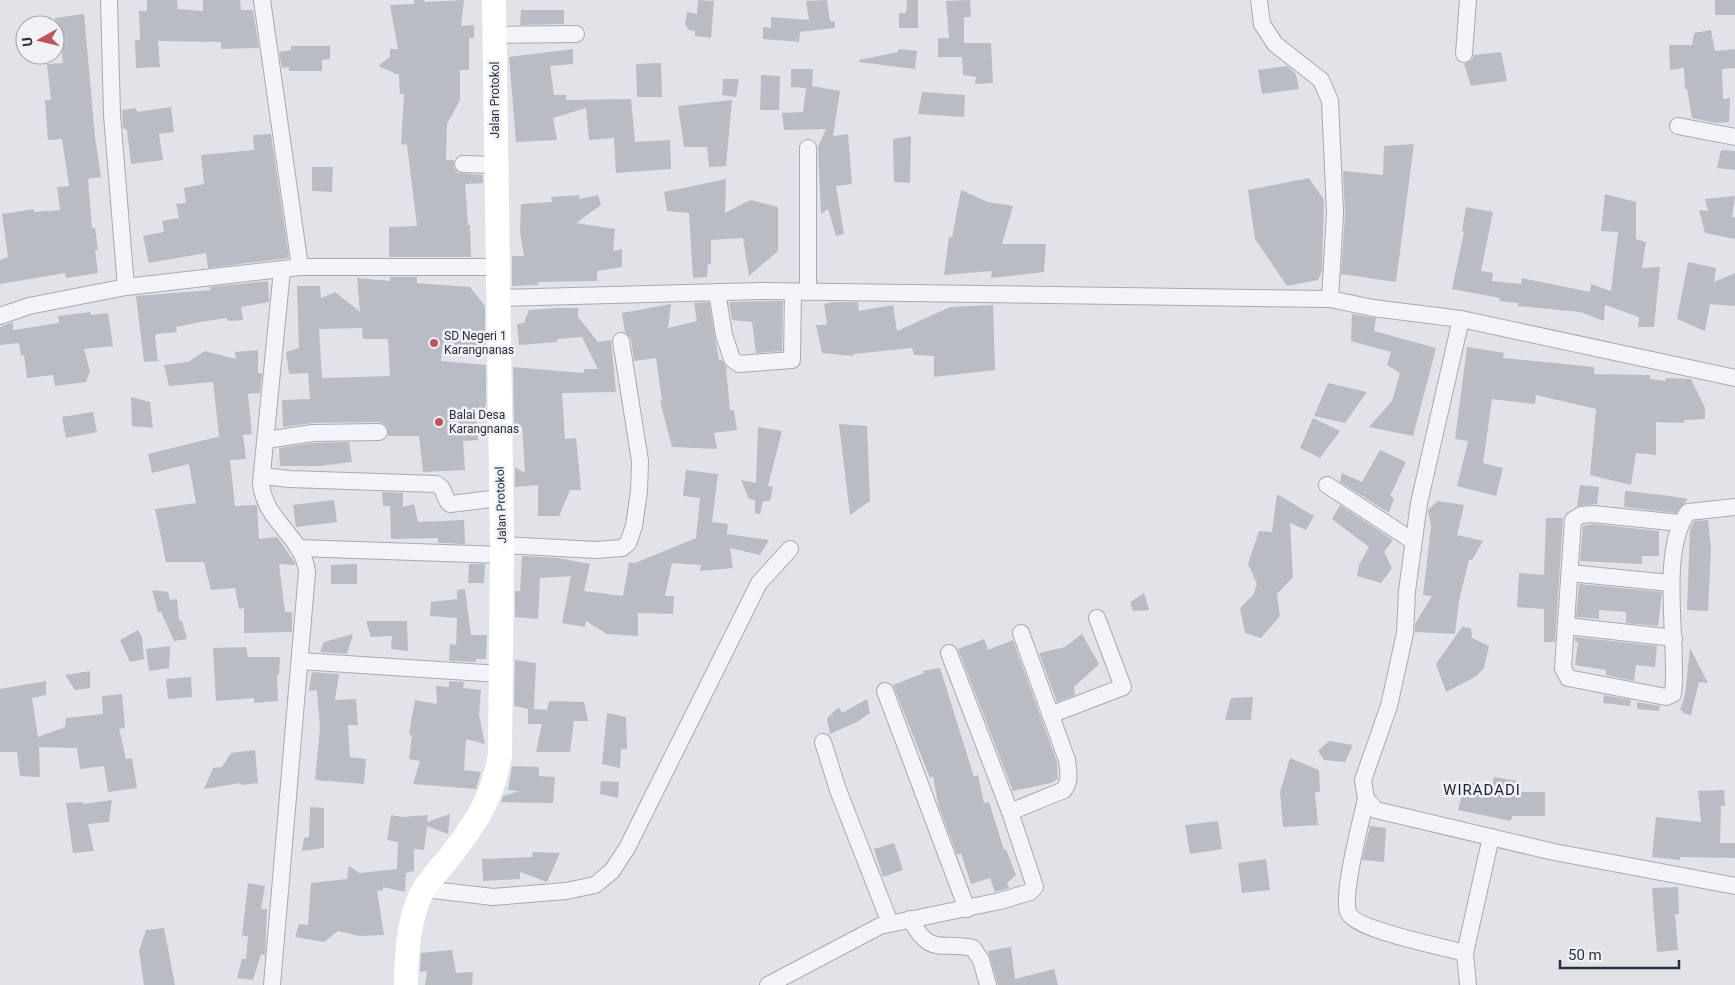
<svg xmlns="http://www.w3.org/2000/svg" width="1735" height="985" font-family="Roboto,sans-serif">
  <rect width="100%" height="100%" fill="#e1e3e8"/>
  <g fill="#b9bcc4" fill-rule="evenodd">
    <path d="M147,0H177L178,9L203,11V0H240L241,10H253L259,48L221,49V42L158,41L160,67L136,68L135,40H140L139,11H147Z"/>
    <path d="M414,0H424L425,2L464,0L461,26L474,25V38H469V70H460V100L447,124L446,160H454V168L458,173L483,175V183L471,184L470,180V184H465L468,225H470L471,257H389V227L417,226L407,145L401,144L404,94H400L399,75L378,66L390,57V49H398L390,5L414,4Z"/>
    <path d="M698,0L714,1L711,38L695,36V31L689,30L685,24L687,12L697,14Z"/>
    <path d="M827,0L830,21L835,22V28L800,32L799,42L763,39V27L771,28V17L809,20L806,1Z"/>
    <path d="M907,0H918V28H899V13H906Z"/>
    <path d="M970,0L971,17H964V43H991L993,83L975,84L976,77L963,75L962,57H938V38H949L946,1Z"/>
    <rect x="1715" y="0" width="20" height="15"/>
    <path d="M521,10H564V24L520,25Z"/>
    <path d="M84,14L95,137L101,177L88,179L92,228H95L98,250H95L98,273L66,278L65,273L0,284V260L8,257L2,214L34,209V212L60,210L57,187L69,186L62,139L48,140L45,100H51L47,64L63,63L59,31L55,32V18Z"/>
    <path d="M1711,30L1715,51L1735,49V68L1722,69L1723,99L1730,98L1729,122L1716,123L1692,118L1687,89H1685L1684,68L1670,70L1669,45H1692L1694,33Z"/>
    <path d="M291,46H330V59L322,60V71H289V67L282,68L279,52L291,50Z"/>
    <path d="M573,49V64L550,66L554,95H566V100L631,99L635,142L670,140L671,169L616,173L614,138L589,140L586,108L553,118L557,140L516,142L509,57Z"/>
    <path d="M899,49L917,51L915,69L859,62V60L898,52Z"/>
    <path d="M1501,52L1507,81L1471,86L1464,64L1472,60L1474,55Z"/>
    <path d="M661,63L662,97H637L636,64Z"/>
    <path d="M1287,66L1296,74L1299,89L1262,94L1258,70Z"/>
    <path d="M791,69H813L812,86L840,91L833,136L848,134L852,184L836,186L844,234L836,236L828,209L821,214L818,147L826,129L784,130L782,113L803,112L806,88L791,87Z"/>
    <path d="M761,75L780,76L779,110H760Z"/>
    <path d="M723,79H739L736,97L722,95Z"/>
    <path d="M922,92L965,95L964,117L918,114Z"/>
    <path d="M732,100L726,166L709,167L707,147H684L678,106Z"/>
    <path d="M171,107L174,132L159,134L163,160L131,164L127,130L123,128L122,110L136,108L137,112Z"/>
    <path d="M271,134L289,258L208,268L206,253L149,263L143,236L164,232L162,221L179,218L176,204L186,203L184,188L204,184L201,155L254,150L253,135Z"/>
    <path d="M911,136L910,183L894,182L893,139Z"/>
    <path d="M1414,144L1396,282L1341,274L1345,214L1343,171L1383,175L1384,146Z"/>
    <path d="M1721,150L1735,151V170L1717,168Z"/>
    <path d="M312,167H333L332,192L312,191Z"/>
    <path d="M1309,178L1324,200L1322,271L1318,280L1287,286L1255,239L1248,190Z"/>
    <path d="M726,179L725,213L750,200L778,207V251L749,276L743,238L711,240V264H708L707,277L693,278L689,213L667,211L664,192Z"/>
    <path d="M961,190L988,202L1013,206L1002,244H1046L1044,272L991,278L992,271L944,275L949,237H952Z"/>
    <path d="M1605,194L1636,202V239L1646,242L1642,268L1660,267L1654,327H1638L1639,317L1605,305L1604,321L1580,312L1518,306V303L1499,301L1500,298L1452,289L1464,232L1462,231L1466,207L1493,212L1481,271L1493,273L1492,281L1521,284L1522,278L1590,292L1591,284L1611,291L1618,232L1601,231Z"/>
    <path d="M580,195L579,199L598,195L601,205L576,223L615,229L613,251L622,249V267L597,271V281L538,282V285L512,286V256H524L520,232L521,204L552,202L551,197Z"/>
    <path d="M1735,196L1732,217H1735V239L1705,233L1699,210L1708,211L1705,199Z"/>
    <path d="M1688,262L1716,268L1714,282L1735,273V306L1710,304L1705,331L1677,319Z"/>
    <path d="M390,277H417V283L470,287L485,306V346L442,349L441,361L486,365V403L483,417L476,416L478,440L463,441L465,470L423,472L419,436H388L387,426L379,422L313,423L283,427L282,400L310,399L308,373L289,374L286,352L299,348L297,286H320L321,298L335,292L360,312L357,278L390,281ZM362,328L363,339H388L390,376L322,378L319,329Z"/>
    <path d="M268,281L269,302L241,307L243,320L229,321L226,318L195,323L176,327L177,332L157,334L155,336L158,361L144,362L136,296L211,290L210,287Z"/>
    <path d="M783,301L782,351L756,353L752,322L732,320L729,302Z"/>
    <path d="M709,302L719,360H722L726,367L730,410H734L737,430L714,433L717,449L672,447L660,401L662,400L656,358L634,361L631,339L625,332L622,313L671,304L668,328L697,321L694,303Z"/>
    <path d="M834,302H858L859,311L893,305L897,331L950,307L993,305L995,370L934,377V356L914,355L912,348L853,354V356L822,353L816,325H827L824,304Z"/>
    <path d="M557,308H578V317L598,342L611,340L616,392L562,393L565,439L576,438L581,490H570L559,516H538V485L515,487V467L525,473L522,426L514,427L513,367L584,373V369H598L582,337L557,339V342L519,345L517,324L524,323L529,310Z"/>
    <path d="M90,312L91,315L108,313L113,346L84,349L90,371L86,382L55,386L53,375L27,378L24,355L21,356L19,343L0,345V327L13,322V330L59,323L58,316Z"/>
    <path d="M1352,314L1376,318L1374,331L1436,348L1413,436L1369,427L1392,401L1400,373L1387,365L1391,352L1351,341Z"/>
    <path d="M1467,347L1504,353L1503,358L1594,367V374L1650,375V379L1665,381L1666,378L1691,379L1705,408V419L1684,420V423L1656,422V455L1636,453L1631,485L1590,475L1596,409L1536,395L1535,404L1492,399L1483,463L1503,468L1496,496L1457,486L1468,441L1455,439Z"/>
    <path d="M258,350V373H262L260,393L248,394L252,434L243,435L246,459L230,460L235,506L257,505L259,539L277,537L295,563V565L279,564L285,612H292V632L244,633V608L239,609L235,588L211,590L204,562H166L155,509L196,503L189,464L152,473L148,454L221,436H219L213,382L169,386L164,365L188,362L205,351L236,359L235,352Z"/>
    <path d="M1328,383L1367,392L1345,423L1314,416Z"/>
    <path d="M131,397L150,402L153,428L132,426Z"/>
    <path d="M93,412L97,432L66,438L62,417Z"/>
    <path d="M1313,418L1340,431L1320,458L1300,448Z"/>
    <path d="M839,424L867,426L870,501L850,515Z"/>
    <path d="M758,427L782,431L768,486L773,487L770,501H763L760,514L755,513V500L749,499L741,480L756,483Z"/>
    <path d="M349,442L352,462L320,466H280L279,448L314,443Z"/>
    <path d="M1380,450L1406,462L1390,496L1394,498L1389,513L1340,482L1342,473L1362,482Z"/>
    <path d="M686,470L718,474L712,522L728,524L727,534L769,540L760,555L730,548L733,568L700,571L701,565L672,563L665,596H674L673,614L638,613V636L607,634L586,621L585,627L562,623L571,576L540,578L538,619L515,617V591H520L522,556L558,558L590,564L584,591L623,596L629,562L635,563L696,538L700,498L683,496Z"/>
    <path d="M1580,485L1599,487L1597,504L1577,506Z"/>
    <path d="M1625,491L1671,496L1688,499L1676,513L1624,507Z"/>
    <path d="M382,492L403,493V507L414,504L418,522L464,520L465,544L438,543V538L391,539L390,506H383Z"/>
    <path d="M1277,494L1314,516L1306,530L1290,523L1293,577L1277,594L1280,616L1261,638L1245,633L1240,608L1253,595L1257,584L1248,564L1259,531L1272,532Z"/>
    <path d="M334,500L337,522L296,527L293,505Z"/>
    <path d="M1438,501L1464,505L1457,535L1483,541L1472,560H1469L1459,601L1455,634L1415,632V624L1432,596L1423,595L1431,526L1428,510Z"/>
    <path d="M1340,505L1393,540L1384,552L1392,568L1381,583L1357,576L1359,565L1369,547L1332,519Z"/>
    <path d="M1546,518H1563L1555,642H1544V609L1517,607L1519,573L1544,575Z"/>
    <path d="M1708,520L1711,547L1708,611L1687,610L1690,530L1694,521Z"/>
    <path d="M1593,524L1659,531V556H1642V564L1580,561L1583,526Z"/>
    <path d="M357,564V584H331V565Z"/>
    <path d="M469,564H485L484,583H468Z"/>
    <path d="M1579,584L1662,592L1658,626L1626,623V612L1599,610V619L1576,617Z"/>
    <path d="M465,589L471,635H487L486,659H476V662L449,661L450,644L456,645L457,618L430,616L431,602L457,599V590Z"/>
    <path d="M152,590L168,592L170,600L177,599L179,620L182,621L187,639L174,641L161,612H158Z"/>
    <path d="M1144,593L1149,610L1133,611L1130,602Z"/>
    <path d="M366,621H407L408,651L391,649L392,636L371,637Z"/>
    <path d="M1462,627L1471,628L1472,638L1489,646L1484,668L1475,677L1446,692L1436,664Z"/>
    <path d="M138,630L142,637L144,659L130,662L120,640Z"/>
    <path d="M353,634L347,654L320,652L324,642Z"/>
    <path d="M1082,634L1099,664L1074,687L1075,695L1057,702L1039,653L1065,647Z"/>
    <path d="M1575,637L1657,646L1655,667L1636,665L1634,681L1606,675V670L1575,665L1578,642H1575Z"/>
    <path d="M984,639L988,650L1013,640L1057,762L1058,779L1051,783L1013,791L958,649Z"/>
    <path d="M170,646L169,668L149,671L146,649Z"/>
    <path d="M246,647L248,657H280L279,674L277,675L278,701L254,703V698L216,701L213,648Z"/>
    <path d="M1690,648L1708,683L1699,682L1691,715L1683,713V711L1680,710L1685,695Z"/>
    <path d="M515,660L536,663L534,709L547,710L549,701L584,702L588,721H574L570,752H536L542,724H528V709L514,706Z"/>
    <path d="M940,668L974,777L978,775L984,803L989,802L1004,850L1006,849L1016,875L1007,883L1009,888L998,891L995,892L990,878L971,884L961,853L957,855L938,804L933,776L930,778L893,685L924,673L923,671Z"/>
    <path d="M90,671V688L75,690L65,675Z"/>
    <path d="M312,672L339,674L335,700L356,699L358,725H348L350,757L366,759L364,784L315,780L320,728L317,690L309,691Z"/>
    <path d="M191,677L192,697L168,699L166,679Z"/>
    <path d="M46,681V695L32,698L38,737L65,727L66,718L103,714L102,696L122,694L125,728L119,729L126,759L132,758L137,788L108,792L104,766L80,769L77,748L39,747L40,777L20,776L17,752H0V689Z"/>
    <path d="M449,681L464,682L463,688L481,690L479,715L485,744L466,739L464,770L481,772L476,789L413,784L420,761L409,759L412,736L409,734L415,700L437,704L436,686L449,687Z"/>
    <path d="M1604,695L1631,700L1630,706L1603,703Z"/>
    <path d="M1253,697L1251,720H1225L1231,698Z"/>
    <path d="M867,699L870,713L857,722L830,734L827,718L839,707L842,713Z"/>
    <path d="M1637,702L1660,706L1659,711L1637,709Z"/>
    <path d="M607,713L626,717L627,749H621L620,768L602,764Z"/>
    <path d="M1329,741L1353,745L1345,762L1324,760L1318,751Z"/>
    <path d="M255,750L258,783L241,785L240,783L204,789L213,768L222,767L231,753Z"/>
    <path d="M1290,758L1319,770L1320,792H1315L1318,825L1283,827L1280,792Z"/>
    <path d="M512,766L539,767V776L555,777L553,803L501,802L503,796L519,791L508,790Z"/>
    <path d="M1494,777L1518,781L1516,792H1545V816H1512L1511,821L1458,810L1465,781L1492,788Z"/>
    <path d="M601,781L619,782L618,798L600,794Z"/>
    <path d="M1724,790L1725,806H1721L1720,843H1735V858L1680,857V860L1652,857L1656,817L1701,822L1698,791Z"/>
    <path d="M112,800L109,822L88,824L94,851L73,853L66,803L83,802V804Z"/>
    <path d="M310,807L324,808V848L302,851L304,838L309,837Z"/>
    <path d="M450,814L448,834L427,826L424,850L414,849V871L406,873L405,892L383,887V891L377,890L384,935L359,936L338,931L324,942L295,937L299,924L308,925L311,883L347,879L349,866L359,873L397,869L398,842L387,840L391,815L402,817L428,815L427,822Z"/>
    <path d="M1218,821L1222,849L1190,854L1185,825Z"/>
    <path d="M1370,826L1386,828L1384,862L1362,860Z"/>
    <path d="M894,843L903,870L883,877L874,849Z"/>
    <path d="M533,852L560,853L547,882L520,872V879L483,881L482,859L532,857Z"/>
    <path d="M1266,859L1270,890L1242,893L1238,863Z"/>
    <path d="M248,883L265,886L261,909H267L265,955L261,954L253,980L237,978L242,959H246L248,936H242Z"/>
    <path d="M1678,887L1679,914H1675L1678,950L1657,952L1652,888Z"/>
    <path d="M164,928L175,985H144L139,951L146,930Z"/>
    <path d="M1011,947L1015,979L1054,969L1058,985H998L988,951Z"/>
    <path d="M452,950L456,973L473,972L472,985H425L427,971L420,972L421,953Z"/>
  </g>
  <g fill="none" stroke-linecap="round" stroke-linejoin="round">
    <g stroke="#a7aab2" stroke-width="18">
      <g id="street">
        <path d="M109,0L112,115L126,287"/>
        <path d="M262,0L300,267"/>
        <path d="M1259,0L1262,24L1275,44L1321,80L1330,101L1335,213L1330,299"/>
        <path d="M495,35L576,34"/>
        <path d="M1464,54L1468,0"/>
        <path d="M1678,126L1735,137"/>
        <path d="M808,148V292"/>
        <path d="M463,164L496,165"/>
        <path d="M717,292L724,335L732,359L739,364L792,360L793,292"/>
        <path d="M497,298L761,291L1330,299L1373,308L1461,319L1735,378"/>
        <path d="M0,316L29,306L126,287L300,267H497"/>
        <path d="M1461,319L1419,503L1407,591L1405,633L1389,706L1363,780L1366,799L1376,810L1554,852L1735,886"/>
        <path d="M266,440L313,433L379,432"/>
        <path d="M262,476L290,479L436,484C446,488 443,498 450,504L500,498"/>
        <path d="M1327,485L1413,541"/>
        <path d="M1680,523L1593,514L1581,515L1573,520L1563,668L1568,678L1666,697L1673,694C1679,643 1658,553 1688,512L1735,507"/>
        <path d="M502,545L596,550L622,548L628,543L634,526L639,491L640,461L621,341"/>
        <path d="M298,548L502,555"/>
        <path d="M1570,573L1670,583"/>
        <path d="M1567,626L1674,638"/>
        <path d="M949,653L1010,812"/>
        <path d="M300,661L500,674"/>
        <path d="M885,691L967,909"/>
        <path d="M1050,715L1123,687L1097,618"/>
        <path d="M823,742L838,790L890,923"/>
        <path d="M1366,799C1361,822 1342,892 1348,912C1354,930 1445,947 1465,953"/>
        <path d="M424,889L493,897L566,891L595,885L612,871L627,848L759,583L790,549"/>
        <path d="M910,919C931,957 939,941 973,948L981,960L988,985"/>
        <path d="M272,985L307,572C303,536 264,521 261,483L282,270"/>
        <path d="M768,985L880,926L1000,901L1030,892L1035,887L1010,812L1064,790C1071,780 1068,771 1067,760L1021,633"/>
        <path d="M1468,985L1465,953L1491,837"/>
      </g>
    </g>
    <use href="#street" stroke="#f3f4f7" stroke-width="16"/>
    <path stroke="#fff" stroke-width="24" d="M406,985C406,957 409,913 424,889C431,878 440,868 448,859C476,823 492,800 500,755L502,545L494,0"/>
  </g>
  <g fill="#bf545b" stroke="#f0f2f6" stroke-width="2">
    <circle cx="434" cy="343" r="5"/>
    <circle cx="439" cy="422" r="5"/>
  </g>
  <g text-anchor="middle" stroke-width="5" stroke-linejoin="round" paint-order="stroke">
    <g font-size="12" fill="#2b303e" stroke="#f0f2f6">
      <text transform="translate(495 100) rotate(-90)" y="4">Jalan Protokol</text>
      <text transform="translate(501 505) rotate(-92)" y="4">Jalan Protokol</text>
    </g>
    <g font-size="12" fill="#2b303e" stroke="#f0f2f6" text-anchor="start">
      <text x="444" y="340">SD Negeri 1<tspan x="444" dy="14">Karangnanas</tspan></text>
      <text x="449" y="419">Balai Desa<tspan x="449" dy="14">Karangnanas</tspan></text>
    </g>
    <g font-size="15" letter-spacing="1" fill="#1d222f" stroke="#f0f2f6">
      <text x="1482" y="795">WIRADADI</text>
    </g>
  </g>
  <g transform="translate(40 40) rotate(262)"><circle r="24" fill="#f0f2f6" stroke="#a1a4ac"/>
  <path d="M0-4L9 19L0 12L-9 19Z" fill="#bf545b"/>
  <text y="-8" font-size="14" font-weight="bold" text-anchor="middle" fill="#2b303e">U</text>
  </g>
  <path d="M1560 960v8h119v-8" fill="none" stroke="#2b303e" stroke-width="2.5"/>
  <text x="1568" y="960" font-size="15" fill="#2b303e" stroke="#f0f2f6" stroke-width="4" paint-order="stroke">50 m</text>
</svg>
